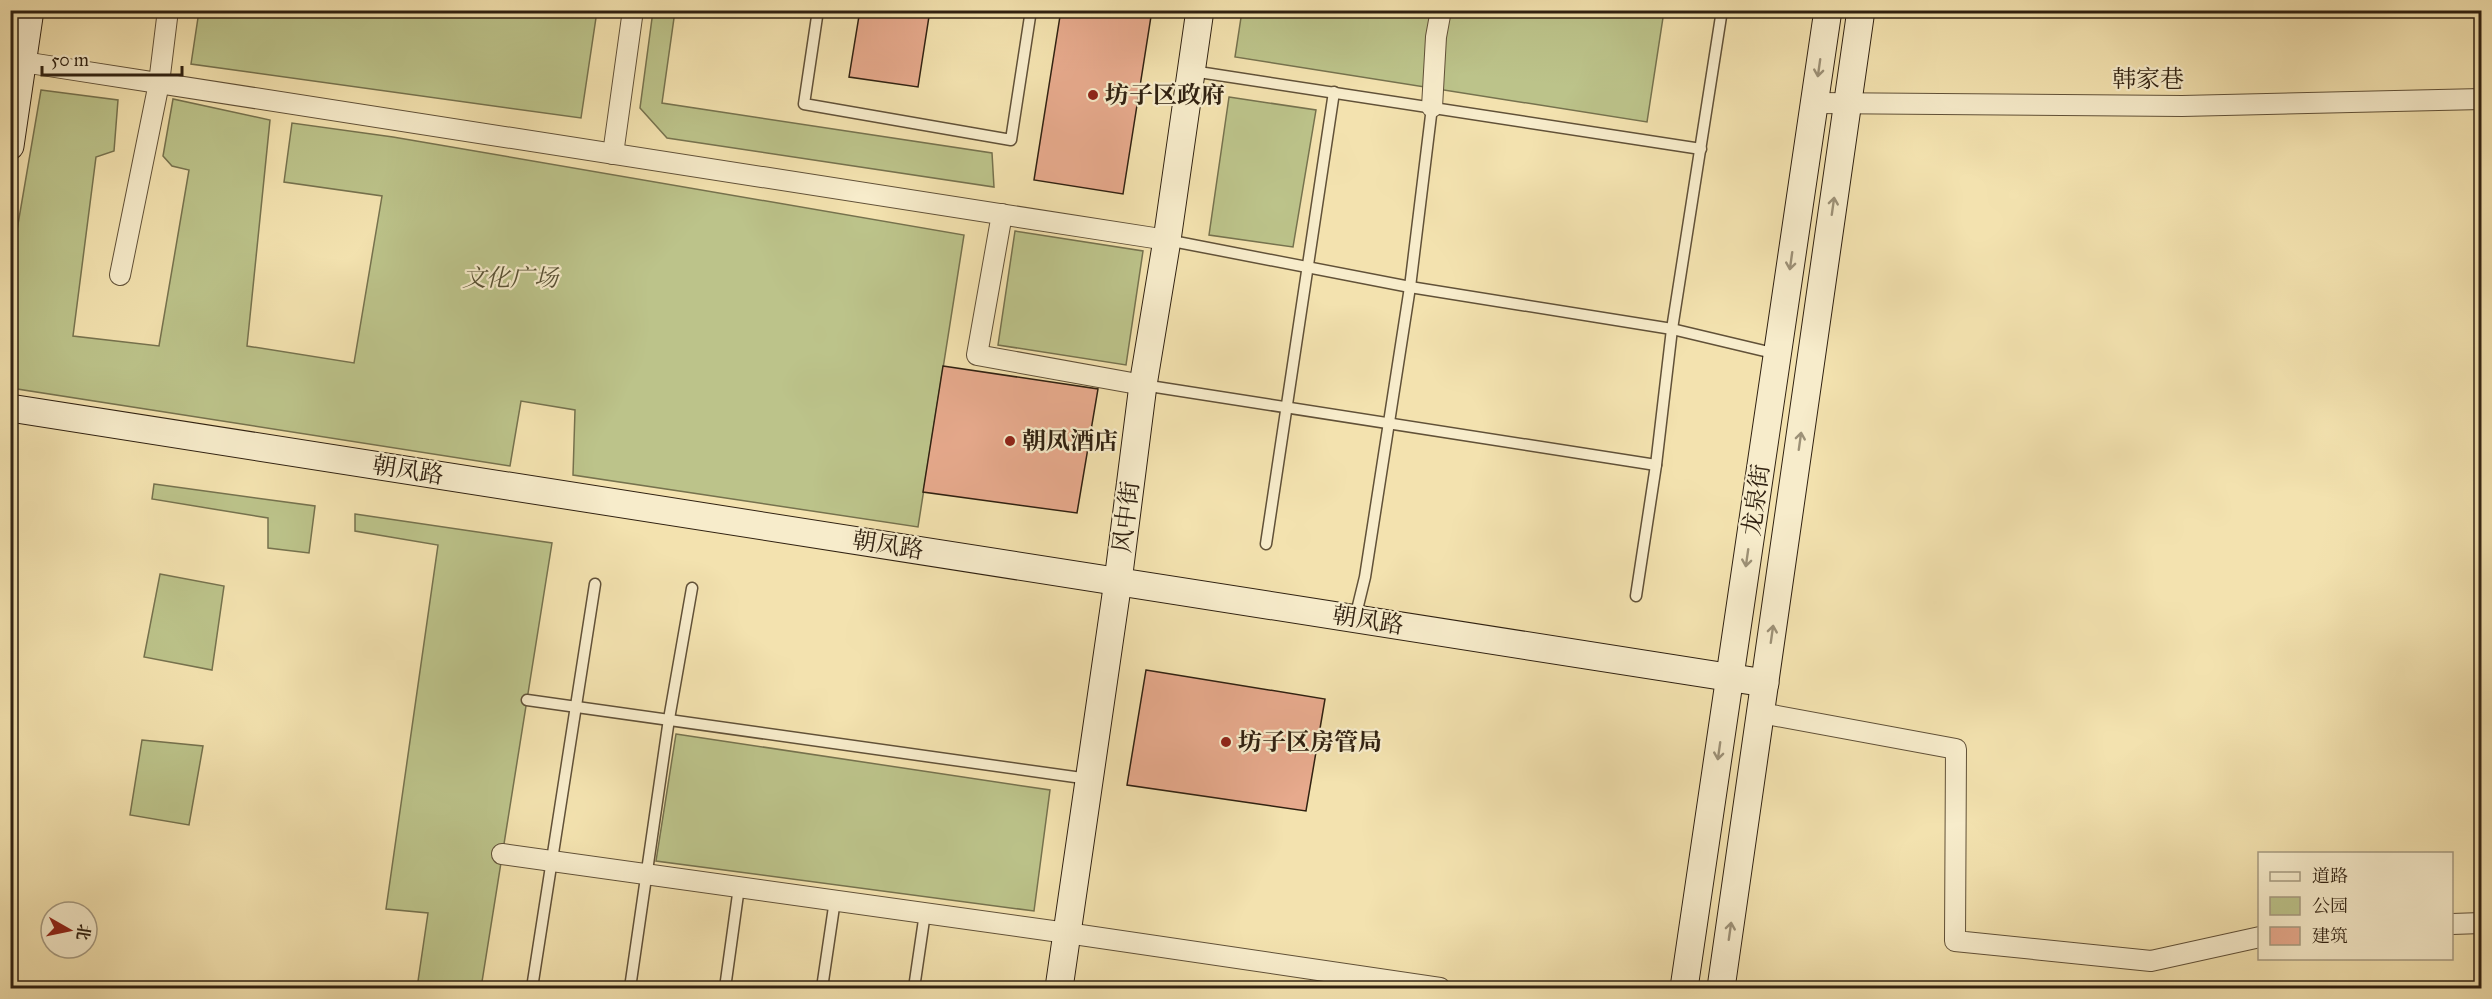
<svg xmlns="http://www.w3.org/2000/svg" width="2492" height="999" font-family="'IM FELL Great Primer','Noto Serif SC',serif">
  <rect width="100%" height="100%" fill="#f3e2af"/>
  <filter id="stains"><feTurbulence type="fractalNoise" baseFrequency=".00333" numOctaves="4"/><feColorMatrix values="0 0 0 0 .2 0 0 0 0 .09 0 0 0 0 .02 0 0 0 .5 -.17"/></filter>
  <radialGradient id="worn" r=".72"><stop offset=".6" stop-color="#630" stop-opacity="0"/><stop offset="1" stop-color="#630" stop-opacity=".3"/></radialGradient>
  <g fill="#bcc38a" stroke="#76724e" stroke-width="1.5">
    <path d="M199,11V10L597,11L581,118L191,64Z"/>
    <path d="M653,11H675L662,103L992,153L994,187L667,138L640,108Z"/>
    <path d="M1242,11H1664L1647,122L1235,57Z"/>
    <path d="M41,90L118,100L114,151L96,157L73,336L159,346L189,170L172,166L163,156L173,99L270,120L247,346L354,363L382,196L284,182L292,123L393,137L964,235L918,527L573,475L575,410L521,401L510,466L11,388V265Z"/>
    <path d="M1229,97L1316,110L1293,247L1209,235Z"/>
    <path d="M1015,231L1143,251L1126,365L998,345Z"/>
    <path d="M154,484L315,506L309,553L268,548V518L152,499Z"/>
    <path d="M355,514L552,543L481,988H417L428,913L386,909L438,545L355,531Z"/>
    <path d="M160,574L224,586L212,670L144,657Z"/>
    <path d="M676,734L1050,790L1034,911L656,861Z"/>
    <path d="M142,740L203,746L189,825L130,815Z"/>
  </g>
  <g fill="#e7aa8d" stroke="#302111" stroke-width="1.5">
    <path d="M860,10H930L918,87L849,77Z"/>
    <path d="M1061,10H1152L1123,194L1034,180Z"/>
    <path d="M943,366L1098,389L1077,513L923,492Z"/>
    <path d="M1146,670L1325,699L1306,811L1127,785Z"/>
  </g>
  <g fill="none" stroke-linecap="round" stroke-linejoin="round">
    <g stroke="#615138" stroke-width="13">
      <g id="lane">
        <path d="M818,10L804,104L1011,140L1031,10"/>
        <path d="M1192,71L1701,149"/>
        <path d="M1167,240L1410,287L1672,329L1777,354"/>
        <path d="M1143,385L1656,465"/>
        <path d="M1266,544L1334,92"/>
        <path d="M1636,596L1656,465L1672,329L1722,10"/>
        <path d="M1355,618L1365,577L1410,287L1432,107"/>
        <path d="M527,700L1089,779"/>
        <path d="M532,988L595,584"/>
        <path d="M630,988L669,719L692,588"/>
        <path d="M725,988L739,887"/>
        <path d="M822,988L835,900"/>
        <path d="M914,988L925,913"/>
      </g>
    </g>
    <g stroke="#615138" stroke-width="22">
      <g id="street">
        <path d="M11,63L23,62L1167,240"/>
        <path d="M1814,103L2182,106L2482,99"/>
        <path d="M1432,107L1436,37L1441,10"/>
        <path d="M613,154L633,10"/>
        <path d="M1002,214L977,355L1143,385"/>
        <path d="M120,275L159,83L168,10"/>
        <path d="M1761,713L1956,749L1955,941L2151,961L2260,937"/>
        <path d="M502,854L1067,933L1440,988"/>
        <path d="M2452,924L2482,923"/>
      </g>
    </g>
    <g stroke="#302111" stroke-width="29">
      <g id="secondary">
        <path d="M10,146L30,10"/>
        <path d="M10,408L1765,683"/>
        <path d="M1059,988L1118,581L1143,385L1167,240L1200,10"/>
        <path d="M1684,988L1828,10"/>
        <path d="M1721,988L1861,10"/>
      </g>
    </g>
    <use href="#lane" stroke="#f7eccb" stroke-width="10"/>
    <use href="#street" stroke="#f7eccb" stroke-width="20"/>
    <use href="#secondary" stroke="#f7eccb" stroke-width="27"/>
  </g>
  <defs><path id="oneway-shaft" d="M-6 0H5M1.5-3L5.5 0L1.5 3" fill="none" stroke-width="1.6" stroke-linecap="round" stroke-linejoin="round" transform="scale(1.5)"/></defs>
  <g stroke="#9d9177">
    <use href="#oneway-shaft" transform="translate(1819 68) rotate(98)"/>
    <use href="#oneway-shaft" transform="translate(1833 206) rotate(-82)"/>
    <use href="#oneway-shaft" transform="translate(1791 261) rotate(98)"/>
    <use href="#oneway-shaft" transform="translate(1800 441) rotate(-82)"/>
    <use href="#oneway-shaft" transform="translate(1747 558) rotate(98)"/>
    <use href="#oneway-shaft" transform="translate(1772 634) rotate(-82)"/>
    <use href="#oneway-shaft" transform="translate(1719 751) rotate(98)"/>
    <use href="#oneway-shaft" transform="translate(1730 931) rotate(-82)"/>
  </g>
  <g fill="#8f2418" stroke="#f7eccb" stroke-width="2">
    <circle cx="1093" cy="95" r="6"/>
    <circle cx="1010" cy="441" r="6"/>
    <circle cx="1226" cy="742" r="6"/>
  </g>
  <g text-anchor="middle" stroke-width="4.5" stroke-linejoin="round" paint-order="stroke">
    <g font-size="24" fill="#302111" stroke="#f7eccb">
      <text x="2148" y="87">韩家巷</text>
      <text transform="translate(408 470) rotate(9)" y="8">朝凤路</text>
      <text transform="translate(1756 500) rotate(-82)" y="8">龙泉街</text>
      <text transform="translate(1126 517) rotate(-83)" y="8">风中街</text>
      <text transform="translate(888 545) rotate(9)" y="8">朝凤路</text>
      <text transform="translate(1368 620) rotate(9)" y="8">朝凤路</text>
    </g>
    <g font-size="24" font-weight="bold" fill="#302111" stroke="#f7eccb" text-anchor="start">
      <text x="1105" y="103">坊子区政府</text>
      <text x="1022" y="449">朝凤酒店</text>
      <text x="1238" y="750">坊子区房管局</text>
    </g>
    <g font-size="24" font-style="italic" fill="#5a5235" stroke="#f7eccb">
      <text x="510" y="286">文化广场</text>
    </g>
  </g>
  <rect width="2492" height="999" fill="none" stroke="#f3e2af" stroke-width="36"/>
  <rect x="12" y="12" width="2468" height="975" fill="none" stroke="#302111" stroke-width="3"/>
  <rect x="18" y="18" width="2456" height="963" fill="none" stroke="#302111" stroke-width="1.5"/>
  <rect x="2258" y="852" width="195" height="108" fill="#f7eccb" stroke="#a79b81" stroke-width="1.5"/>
  <rect x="2270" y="872" width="30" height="9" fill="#f7eccb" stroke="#a79b81" stroke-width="1.5"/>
  <text x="2312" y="882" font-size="18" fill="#302111">道路</text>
  <rect x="2270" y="897" width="30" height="18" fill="#bcc38a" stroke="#a79b81" stroke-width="1.5"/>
  <text x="2312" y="912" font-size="18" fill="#302111">公园</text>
  <rect x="2270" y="927" width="30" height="18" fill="#e7aa8d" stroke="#a79b81" stroke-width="1.5"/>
  <text x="2312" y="942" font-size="18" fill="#302111">建筑</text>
  <g transform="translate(69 930) rotate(99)"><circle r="28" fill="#f7eccb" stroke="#a79b81" stroke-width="1.5"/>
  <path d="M0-4.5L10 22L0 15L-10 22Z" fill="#8f2418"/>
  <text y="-9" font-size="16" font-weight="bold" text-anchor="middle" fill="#302111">北</text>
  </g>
  <path d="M42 66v9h140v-9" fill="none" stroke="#302111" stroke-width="3"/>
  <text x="51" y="66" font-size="18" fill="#302111" stroke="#f7eccb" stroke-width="4.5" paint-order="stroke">50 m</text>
  <rect width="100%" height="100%" filter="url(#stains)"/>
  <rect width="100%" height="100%" fill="url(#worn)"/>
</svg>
